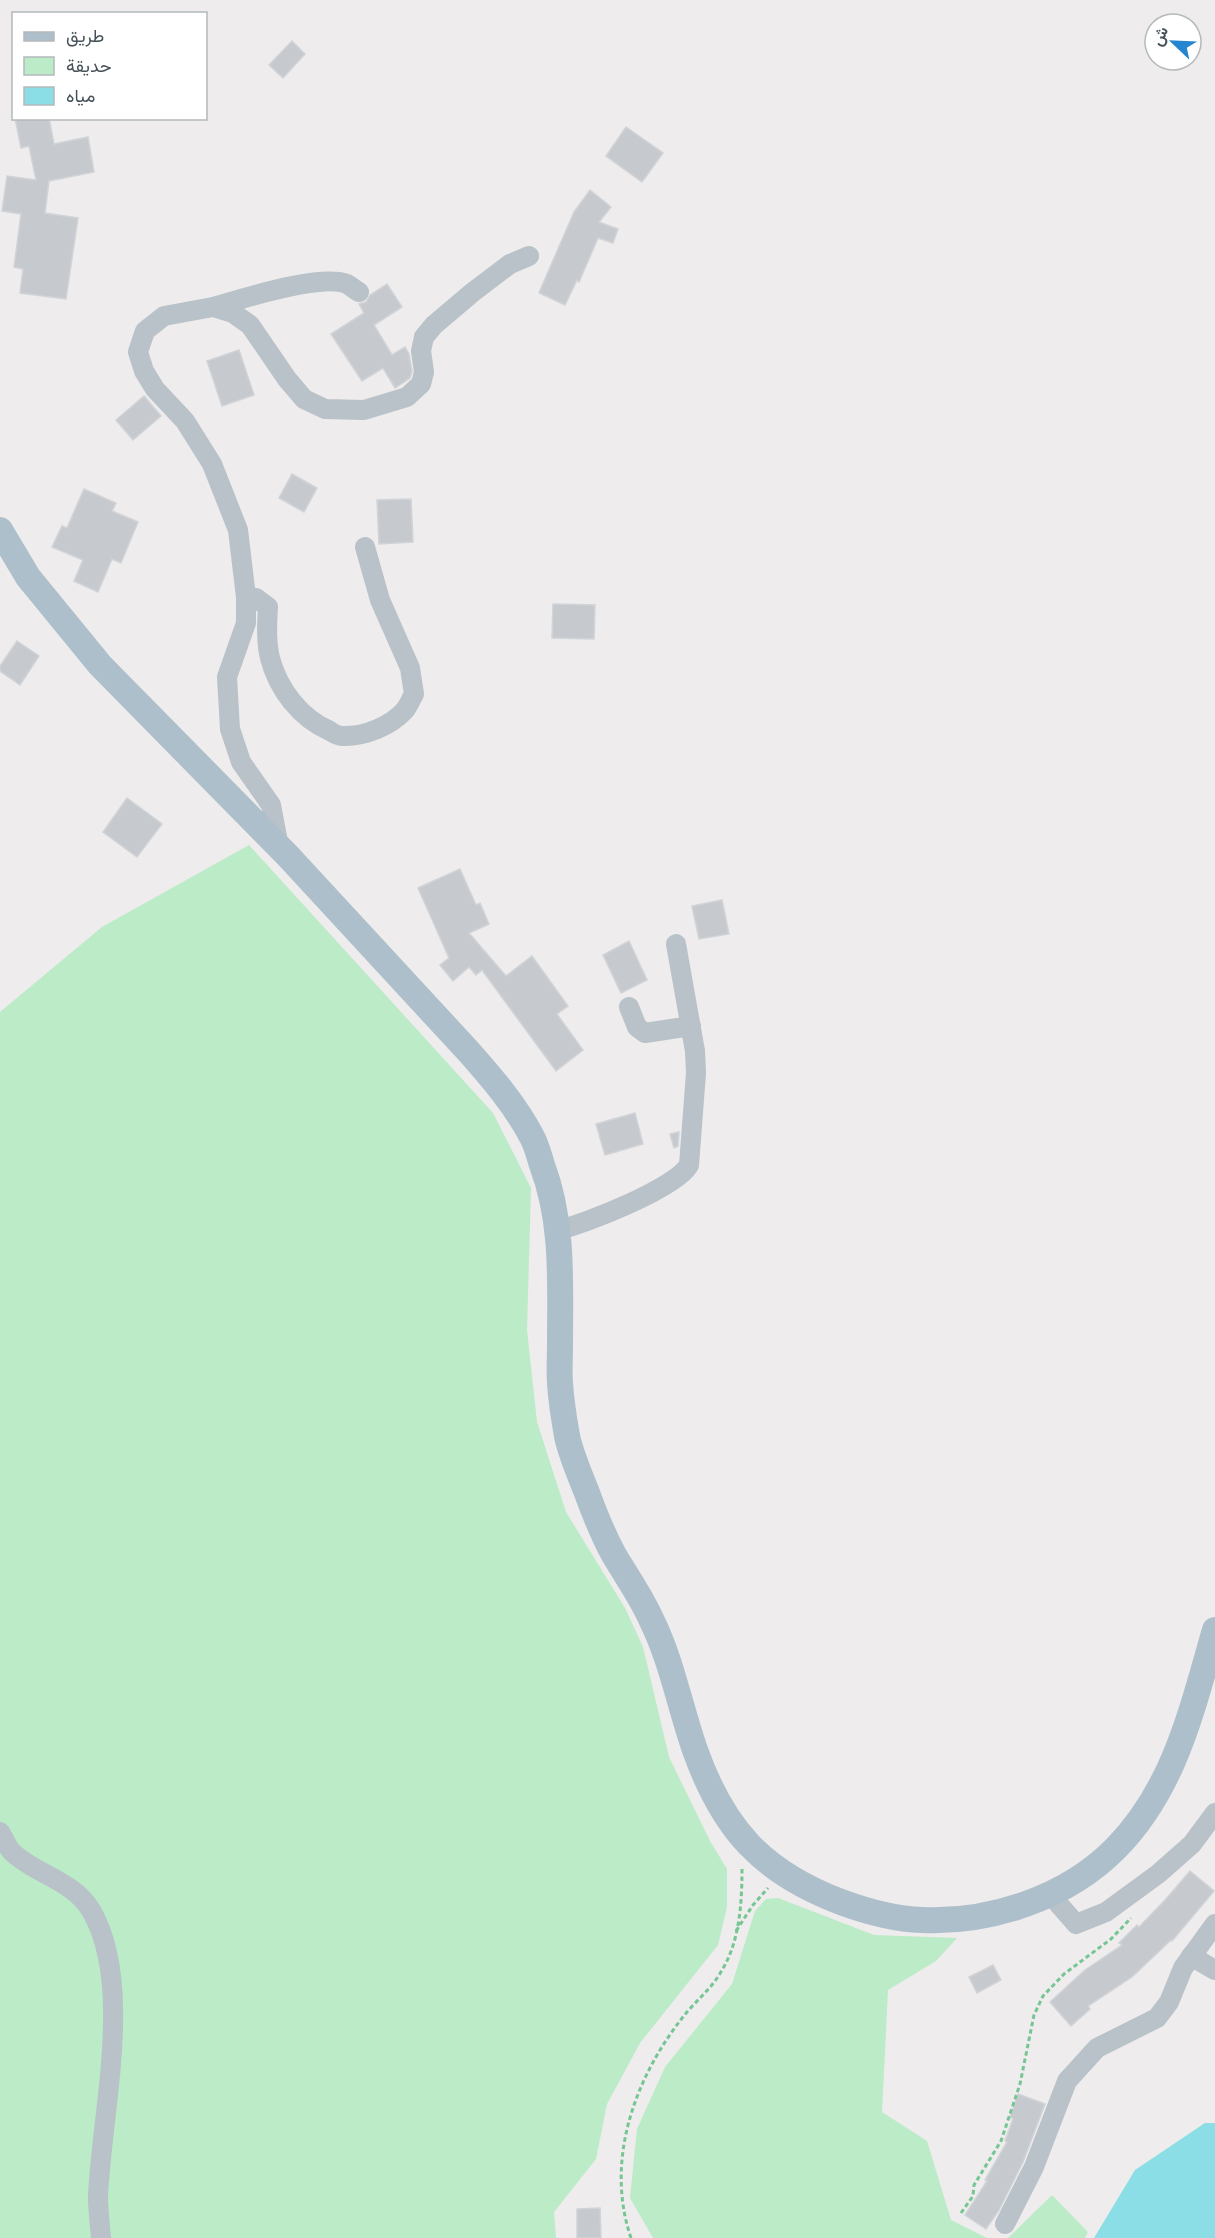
<svg xmlns="http://www.w3.org/2000/svg" width="1215" height="2238" font-family="'Source Sans 3',Vazirmatn,sans-serif">
  <rect width="100%" height="100%" fill="#eeecec"/>
  <g fill="#bbebc7">
    <path d="M249,845L493,1113L531,1188L527,1330L537,1422L566,1512L625,1608L643,1647L669,1757L710,1841L727,1869V1907L718,1945L640,2043L607,2104L596,2159L554,2212L556,2238H0V1012L102,927Z"/>
    <path d="M778,1898L874,1935L957,1938L936,1961L888,1990L882,2112L927,2141L951,2220L987,2238H653L630,2198L637,2129L665,2067L732,1984L755,1911L766,1899Z"/>
    <path d="M1052,2195L1088,2232L1085,2238H1008Z"/>
  </g>
  <path fill="#8bdee5" d="M1205,2123H1215V2238H1094L1135,2170Z"/>
  <g fill="#c6cace" stroke="#d0d3d7" stroke-width="1.5">
    <path d="M292,41L305,54L283,78L269,65Z"/>
    <path d="M15,118H49L54,144L88,137L94,172L49,181L45,213L78,218L66,299L20,293L23,269L14,267L21,214L2,211L7,176L36,180L29,146L21,148Z"/>
    <path d="M626,127L663,153L642,182L606,156Z"/>
    <path d="M590,190L611,207L599,222L618,229L613,243L598,238L579,282L577,280L565,305L539,293L574,212Z"/>
    <path d="M387,284L402,307L374,325L392,355L405,347L409,354L412,371L410,378L395,388L383,368L362,381L331,334L364,313L359,304L366,302L370,295Z"/>
    <path d="M239,350L254,395L222,406L207,361Z"/>
    <path d="M144,396L161,416L133,440L116,420Z"/>
    <path d="M292,474L317,488L304,512L279,498Z"/>
    <path d="M84,489L116,503L112,511L138,522L121,563L112,559L98,592L74,581L83,560L52,547L62,526L67,528Z"/>
    <path d="M411,499L413,542L379,544L377,500Z"/>
    <path d="M553,604L595,605L594,639L552,638Z"/>
    <path d="M17,641L39,656L20,685L0,671V666Z"/>
    <path d="M127,798L162,824L137,857L103,832Z"/>
    <path d="M460,869L476,905L480,903L489,924L469,933L506,976L532,956L568,1006L557,1014L583,1050L556,1071L482,970L476,975L469,967L453,981L440,965L449,958L418,888Z"/>
    <path d="M722,900L729,934L699,939L692,906Z"/>
    <path d="M629,941L647,980L621,993L603,955Z"/>
    <path d="M635,1113L643,1144L605,1155L596,1124Z"/>
    <path d="M679,1132L678,1146L674,1148L670,1134Z"/>
    <path d="M1190,1871L1214,1891L1172,1941L1171,1940L1132,1977L1088,2006L1090,2009L1071,2026L1050,2002L1085,1970L1122,1945L1119,1943L1137,1925L1139,1927L1166,1899Z"/>
    <path d="M993,1965L1001,1980L977,1993L969,1977Z"/>
    <path d="M1018,2094L1045,2104L1023,2162L999,2210L986,2229L965,2215L987,2181L985,2180L1007,2142L1005,2141L1013,2119L1010,2117Z"/>
    <path d="M600,2208L601,2238H577V2209Z"/>
  </g>
  <g fill="none" stroke-linecap="round" stroke-linejoin="round">
    <g stroke="#76c694" stroke-width="3" stroke-dasharray="4.5 3" stroke-linecap="butt">
      <path d="M736,1931L753,1905L768,1888"/>
      <path d="M961,2213L973,2196L974,2185L1001,2141L1020,2084L1034,2015L1043,1996L1064,1974L1111,1939L1131,1918"/>
      <path d="M631,2238C604,2159 636,2074 687,2012C699,1998 713,1987 722,1970C740,1941 742,1901 742,1868"/>
    </g>
    <g stroke="#b8c2c8" stroke-width="20">
      <path d="M213,307C241,299 322,273 347,284C351,286 355,290 359,292"/>
      <path d="M246,597L256,598L268,607C267,624 266,642 270,658C278,689 300,718 330,731C333,733 338,736 342,736C364,737 391,726 405,710C409,705 411,699 414,694L410,668L380,600L365,547"/>
      <path d="M279,847L271,805L241,762L230,729L227,677L246,623V597L238,530L212,464L185,421L155,389L144,371L138,352L145,331L164,316L213,307L233,313L250,325L287,379L304,399L325,409L364,410L407,397L421,384L424,372L421,351L424,337L434,325L473,292L510,264L529,256"/>
      <path d="M629,1007L637,1027L645,1033L691,1026"/>
      <path d="M558,1230C585,1224 676,1188 689,1165L696,1073L695,1051L676,944"/>
      <path d="M0,1832C4,1838 7,1847 12,1852C36,1875 74,1880 92,1912C134,1986 101,2115 98,2197C98,2210 100,2225 101,2238"/>
      <path d="M1049,1893L1076,1924L1106,1912L1158,1874L1192,1844L1215,1813"/>
      <path d="M1191,1956L1215,1970"/>
      <path d="M1005,2224L1034,2167L1067,2081L1097,2048L1157,2018L1169,2002L1183,1968L1215,1924"/>
    </g>
    <path stroke="#adbfca" stroke-width="26" d="M0,530L28,577L100,665L288,856L469,1052C492,1078 516,1106 532,1137C537,1146 539,1156 542,1165C564,1223 560,1285 560,1345C560,1358 559,1371 560,1383C561,1400 564,1419 567,1436C571,1455 580,1475 587,1493C595,1515 603,1535 614,1555C627,1577 642,1598 652,1621C672,1662 680,1707 695,1750C723,1829 762,1872 841,1902C868,1912 893,1919 922,1920C990,1923 1067,1898 1116,1848C1175,1788 1192,1709 1215,1630"/>
  </g>
  <rect x="12" y="12" width="195" height="108" fill="#ffffff" stroke="#b5b9bc" stroke-width="1.5"/>
  <rect x="24" y="32" width="30" height="9" fill="#adbfca" stroke="#b5b9bc" stroke-width="1.5"/>
  <text x="66" y="42" font-size="18" fill="#455158">طريق</text>
  <rect x="24" y="57" width="30" height="18" fill="#bbebc7" stroke="#b5b9bc" stroke-width="1.5"/>
  <text x="66" y="72" font-size="18" fill="#455158">حديقة</text>
  <rect x="24" y="87" width="30" height="18" fill="#8bdee5" stroke="#b5b9bc" stroke-width="1.5"/>
  <text x="66" y="102" font-size="18" fill="#455158">مياه</text>
  <g transform="translate(1173 42) rotate(293)"><circle r="28" fill="#ffffff" stroke="#b5b9bc" stroke-width="1.5"/>
  <path d="M0-4.5L10 22L0 15L-10 22Z" fill="#2486d0"/>
  <text y="-9" font-size="16" font-weight="bold" text-anchor="middle" fill="#455158">ش</text>
  </g>
</svg>
